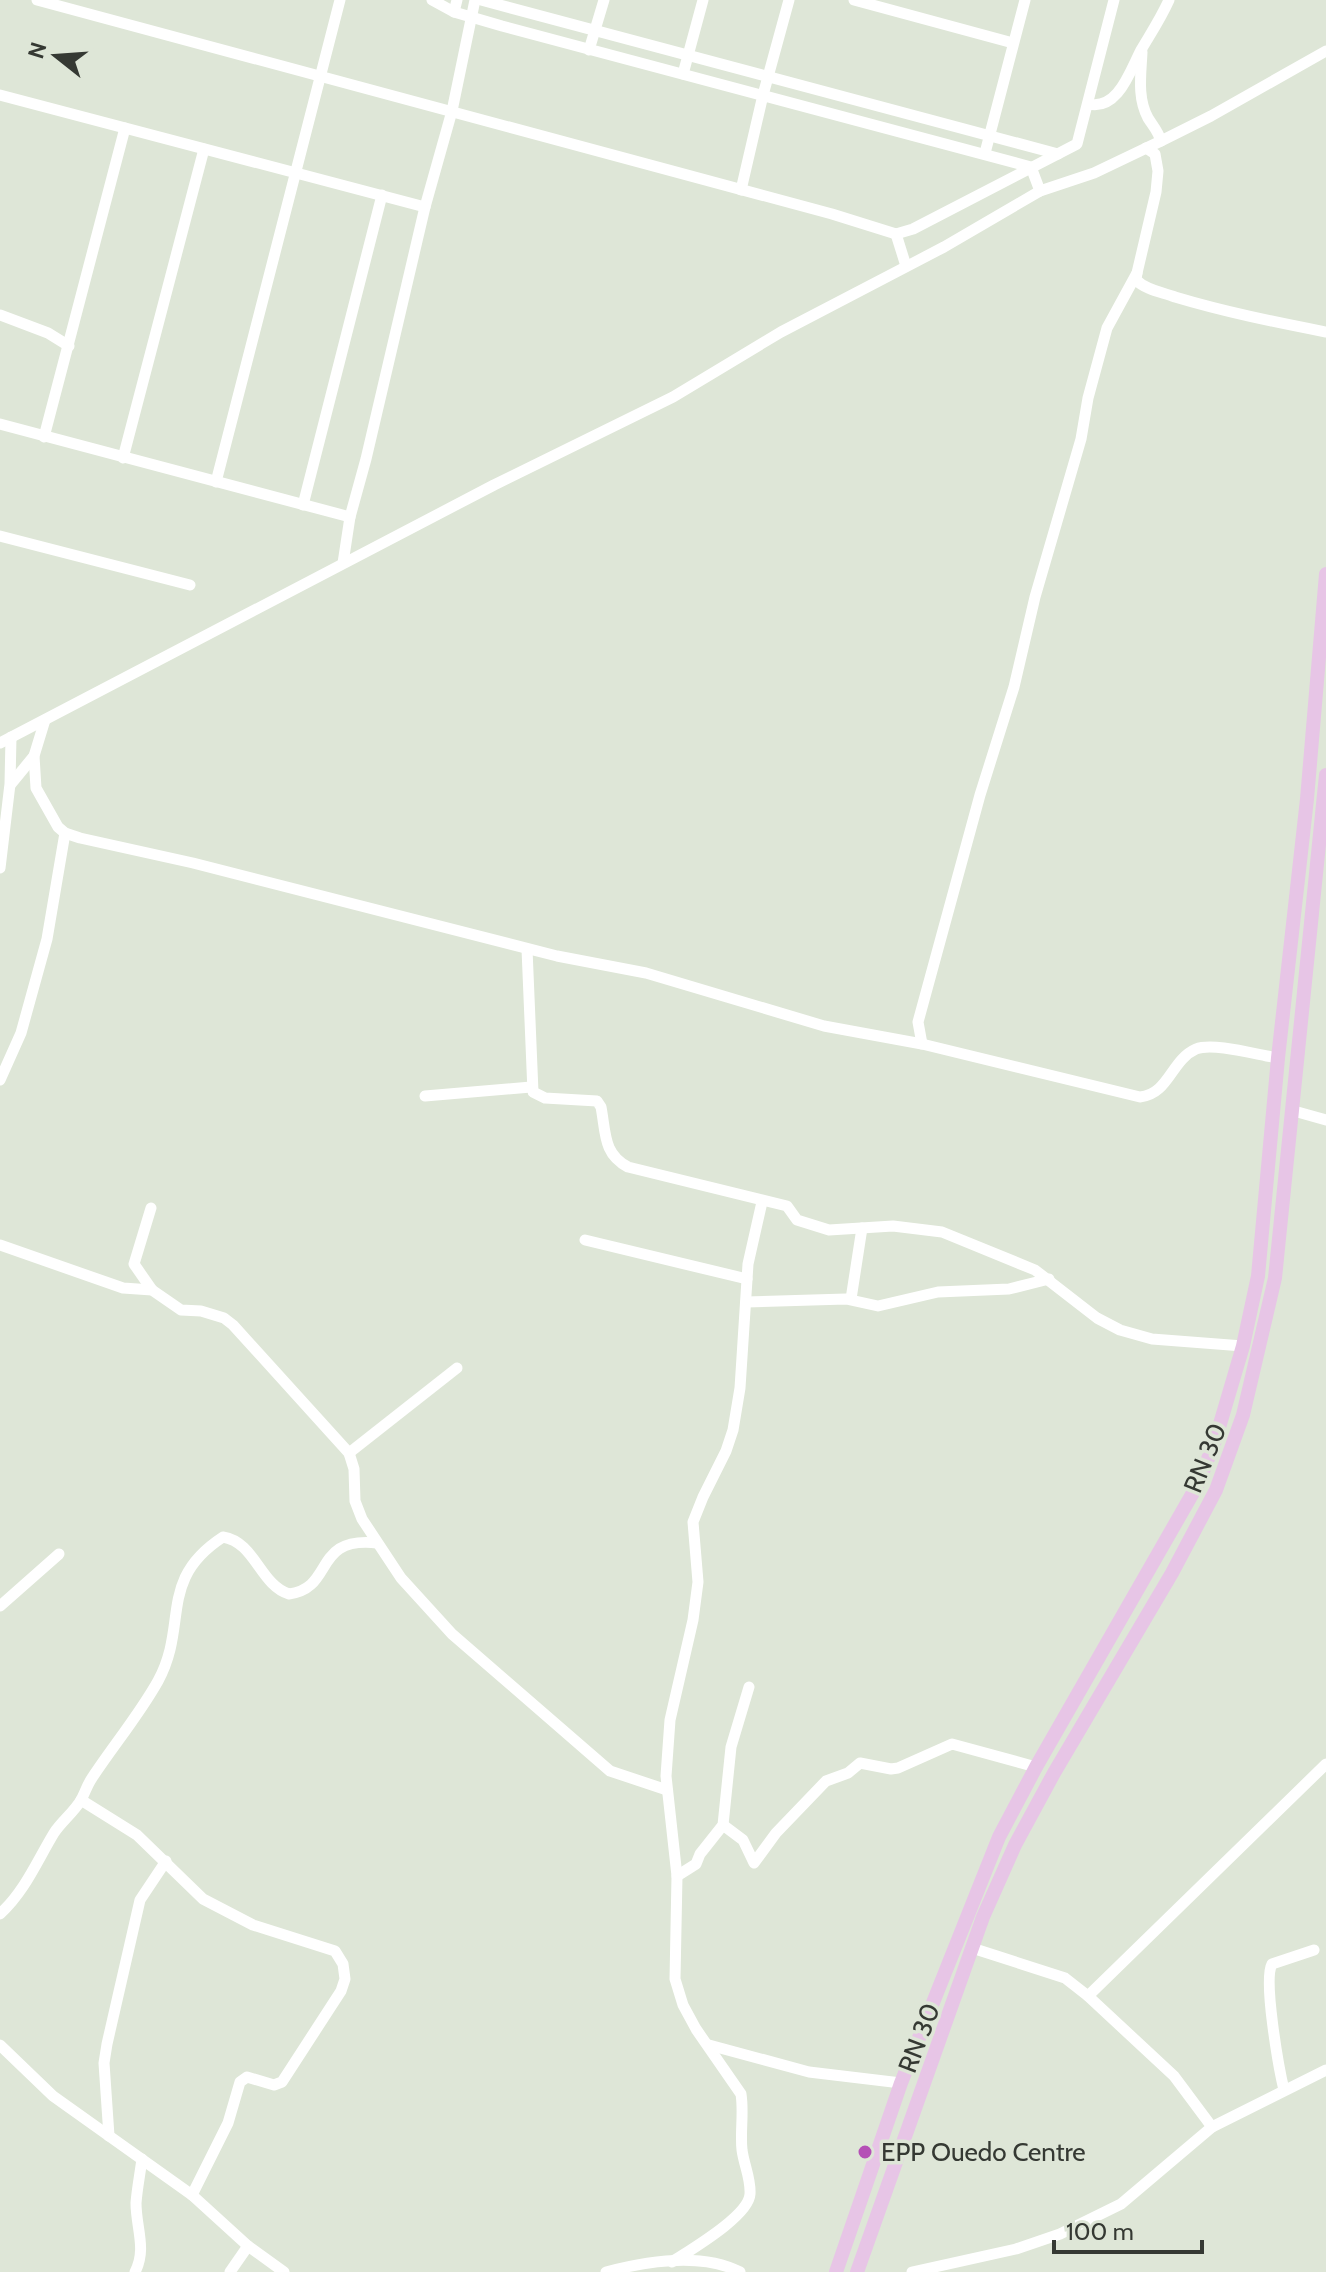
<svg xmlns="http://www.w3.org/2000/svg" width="1326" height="2272" font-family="Cabin,sans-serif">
  <rect width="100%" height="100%" fill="#dee6d7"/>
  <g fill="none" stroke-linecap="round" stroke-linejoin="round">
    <g stroke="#fff" stroke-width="11">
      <path d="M37,0L832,214L896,234L913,229L1077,144L1114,0"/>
      <path d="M432,0L454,12L502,26L1031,167L1040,191"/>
      <path d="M481,0L1058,154"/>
      <path d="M854,0L1013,43"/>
      <path d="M454,12L457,0"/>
      <path d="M589,50L604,0"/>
      <path d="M1142,52C1141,74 1137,98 1148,118C1153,126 1158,131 1161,141"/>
      <path d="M683,74L703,0"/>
      <path d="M0,95L425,207"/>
      <path d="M1088,104C1118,111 1130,71 1141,50C1151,33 1161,18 1169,0"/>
      <path d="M985,153L1025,0"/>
      <path d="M741,190L763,95L789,0"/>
      <path d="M896,234L906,266"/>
      <path d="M1137,273L1136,280C1146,290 1162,292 1175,297C1225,312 1275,322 1326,332"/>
      <path d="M0,315L48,333L69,346"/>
      <path d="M0,424L350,517"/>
      <path d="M44,437L125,128"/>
      <path d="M123,458L204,149"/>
      <path d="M216,482L340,0"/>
      <path d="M303,505L382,195"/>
      <path d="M0,536L190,585"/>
      <path d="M343,563L350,517L366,459L425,207L452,111L475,0"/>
      <path d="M45,720L34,756L36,788L58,827L65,833L80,838L193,863L557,956L646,973L824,1026L922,1044L1140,1097C1169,1094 1171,1060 1196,1049C1213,1042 1258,1055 1278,1058"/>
      <path d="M0,743L494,485L673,397L781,332L944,247L1040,191L1094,173L1161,141L1211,116L1326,51"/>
      <path d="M11,784L34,756"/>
      <path d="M0,868L10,784L11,737"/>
      <path d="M527,949L533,1092L545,1098L597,1101L601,1107C606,1133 603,1154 628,1167L787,1206L797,1220L829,1230L893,1226L942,1232L1035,1270L1097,1318L1120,1330L1152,1339L1243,1346"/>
      <path d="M922,1044L918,1022L980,795L1014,687L1035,597L1081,439L1088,398L1107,328L1137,273L1156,192L1158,171L1155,154L1146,148"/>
      <path d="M0,1080L21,1033L47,939L65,833"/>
      <path d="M425,1096L531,1087"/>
      <path d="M1294,1111L1326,1120"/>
      <path d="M151,1208L134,1264L152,1290"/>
      <path d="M585,1240L747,1279"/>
      <path d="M0,1245L123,1288L152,1290L181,1310L201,1311L224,1318L233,1325L349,1453L354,1469L355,1501L362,1519L401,1578L452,1634L610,1771L667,1790"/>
      <path d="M851,1299L862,1228"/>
      <path d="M746,1302L846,1299L878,1306L938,1292L1009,1289L1049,1279"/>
      <path d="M349,1453L457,1368"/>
      <path d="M0,1606L59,1554"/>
      <path d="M81,1800L137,1835L203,1899L253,1925L335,1951L343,1964L345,1979L341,1991L282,2082L274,2085L247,2077L240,2082L228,2123L192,2195"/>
      <path d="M723,1825L743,1840L754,1863L776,1833L826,1781L848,1773L860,1763L891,1769L898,1768L952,1744L1036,1767"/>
      <path d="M677,1876L696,1864L700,1854L723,1825L731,1747L749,1687"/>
      <path d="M0,1914C25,1891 37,1861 54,1833C62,1821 74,1812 81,1800C85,1793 87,1785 92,1778C113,1746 139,1715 158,1681C189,1624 157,1580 223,1537C255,1542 260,1585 289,1594C335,1588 312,1536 377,1543"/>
      <path d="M972,1948L1065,1978L1088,1996L1174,2076L1212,2127"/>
      <path d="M1088,1996L1326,1764"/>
      <path d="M0,2045L53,2096L192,2195L248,2246L284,2272"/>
      <path d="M709,2045L809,2072L901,2083"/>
      <path d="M1284,2090C1279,2069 1263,1980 1272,1964L1314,1950"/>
      <path d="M109,2136L104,2063L107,2044L140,1900L166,1861"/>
      <path d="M672,2262C690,2250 749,2216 750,2194C751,2179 744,2165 742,2150C740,2131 744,2113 741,2094L696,2029L683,2005L675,1979L677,1876L666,1776L670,1720L693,1620L698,1582L693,1522L703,1497L726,1451L733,1430L740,1388L748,1264L762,1202"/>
      <path d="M135,2272C147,2249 136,2228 136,2203C137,2189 140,2174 142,2159"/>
      <path d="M230,2272L248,2246"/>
      <path d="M606,2272C647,2261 701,2252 740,2272"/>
      <path d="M912,2272L1016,2249L1060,2234L1121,2204L1212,2127L1326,2070"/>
    </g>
    <g stroke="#e7c5e6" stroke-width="14">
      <path d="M836,2272L901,2083L999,1837L1036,1767L1198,1484L1215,1441L1243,1346L1258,1276L1278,1058L1307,799L1326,574"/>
      <path d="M857,2272L983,1917L1015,1845L1054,1773L1172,1573L1216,1490L1243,1415L1275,1278L1326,775"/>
    </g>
  </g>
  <circle fill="#b550b6" stroke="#dee6d7" stroke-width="3" cx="865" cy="2152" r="8"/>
  <g text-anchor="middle" stroke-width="7" stroke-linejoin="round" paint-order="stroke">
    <g font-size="26" fill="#353933" stroke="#dee6d7">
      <text transform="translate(1205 1458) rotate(-68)" y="9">RN 30</text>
      <text transform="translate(919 2038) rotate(-69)" y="9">RN 30</text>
    </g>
    <g font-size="26" fill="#353933" stroke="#dee6d7" text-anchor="start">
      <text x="881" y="2161">EPP Ouedo Centre</text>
    </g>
  </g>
  <g transform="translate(56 56) rotate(287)" stroke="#dee6d7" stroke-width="6" paint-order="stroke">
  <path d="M0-6L14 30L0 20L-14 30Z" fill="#353933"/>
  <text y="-12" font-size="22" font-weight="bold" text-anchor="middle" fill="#353933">N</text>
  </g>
  <path d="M1054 2240v12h148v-12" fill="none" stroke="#353933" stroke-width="4"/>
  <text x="1066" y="2240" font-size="24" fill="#353933" stroke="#dee6d7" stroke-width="6" paint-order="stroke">100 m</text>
</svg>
